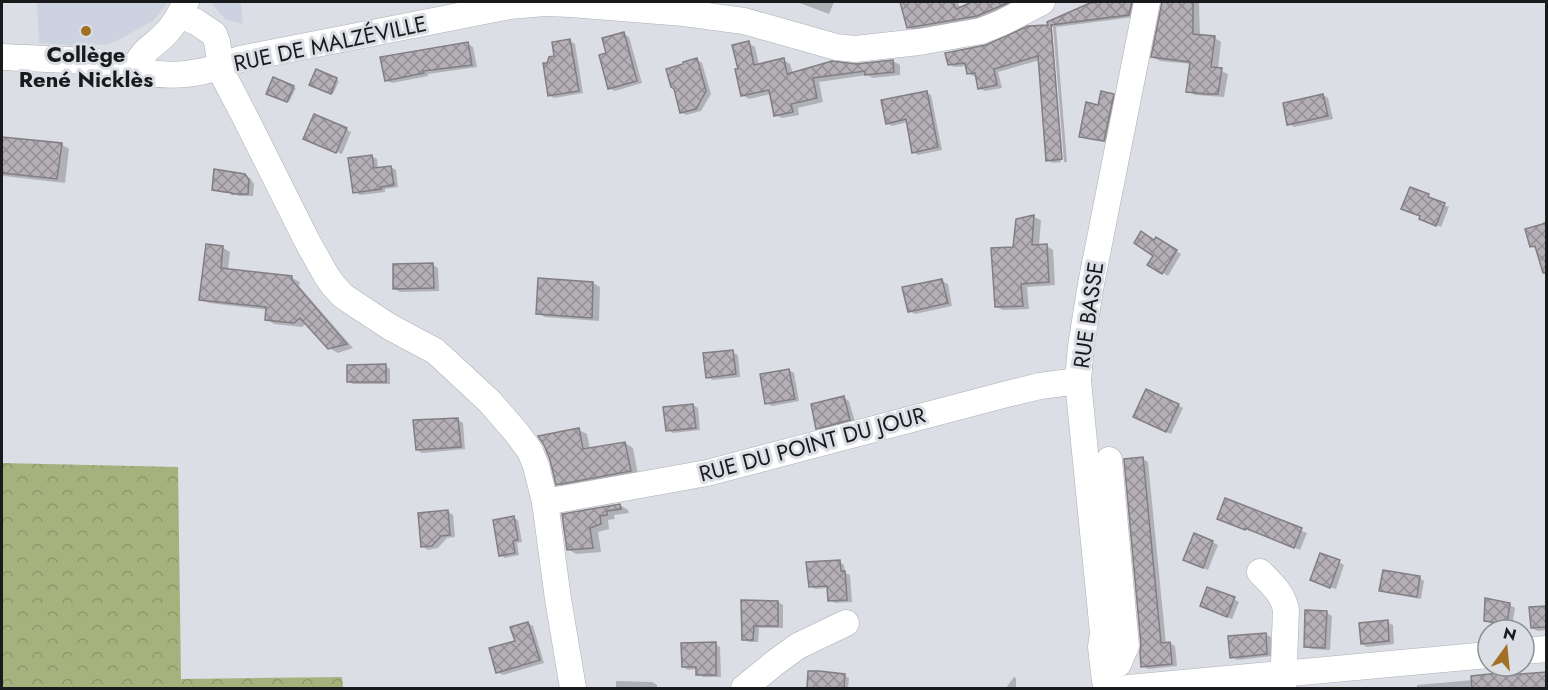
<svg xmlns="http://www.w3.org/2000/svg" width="1548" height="690" font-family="Jost,sans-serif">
  <defs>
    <pattern id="forest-crowns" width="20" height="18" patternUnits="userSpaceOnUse" patternTransform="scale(1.5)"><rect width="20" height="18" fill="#a6b27d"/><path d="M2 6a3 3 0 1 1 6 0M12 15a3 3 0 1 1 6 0" fill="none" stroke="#8e986b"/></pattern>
    <pattern id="building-cross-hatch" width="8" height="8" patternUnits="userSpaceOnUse" patternTransform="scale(1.5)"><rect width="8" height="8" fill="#b5b0b6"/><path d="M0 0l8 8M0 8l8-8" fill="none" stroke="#928e93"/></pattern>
  </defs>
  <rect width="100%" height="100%" fill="#dbdee4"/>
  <g fill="#ccd2df">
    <path d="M37,2H168L153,21L116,41L108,44L84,46L39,43Z"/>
    <path d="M211,2H241L243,24L227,20L221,15Z"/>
  </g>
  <path fill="url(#forest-crowns)" d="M2,463L178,467L181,679L342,677L343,688H2Z"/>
  <g fill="#0003">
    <path d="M797,2H834L829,14Z"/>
    <path d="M902,2H958L960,8L976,2H1023L984,20L915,31L908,27Z"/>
    <path d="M1108,2H1138L1134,17L1056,27L1067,162H1064L1053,27H1050L1061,162L1053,163L1047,160L1040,60L998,72L1002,88L985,91L979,88L977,76H973L968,73L967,66L954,67L949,64L987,46L1050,26L1049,23L1090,4Z"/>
    <path d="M1163,2H1213L1199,3L1200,36L1215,38L1221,42L1218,69L1228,74L1224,97L1195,95L1188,91L1192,64L1160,61L1153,57Z"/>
    <path d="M623,34L629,37L642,83L615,91L609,88Z"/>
    <path d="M570,41L575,44L583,93L554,98L549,95L555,57Z"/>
    <path d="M748,43L755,47L759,65L783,60L790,64L793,74L893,61L900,65V75L873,78L867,75L819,82L823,102L798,108L799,115L782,118L776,115L771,94L749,99L742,95L739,70Z"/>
    <path d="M468,44L473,47L477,67L428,74V76L392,83L386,80Z"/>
    <path d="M697,60L702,63L711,94L701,111L686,115L681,112Z"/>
    <path d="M317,71L339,81L333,94L311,85Z"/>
    <path d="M274,79L296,88L289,102L270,94Z"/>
    <path d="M926,93L931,95L942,150L918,155L913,152L908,122L892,126L887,123Z"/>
    <path d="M1113,95L1118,98L1109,143L1086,139L1081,136Z"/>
    <path d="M1323,95L1328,98L1333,119L1294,127L1289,124Z"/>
    <path d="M346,129L351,132L342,154L310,142Z"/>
    <path d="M2,138L61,144L69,149L65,183L4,176L2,175Z"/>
    <path d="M372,156L377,159L378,169L391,167L396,170L398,187L385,189V192L360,195L355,192Z"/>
    <path d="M244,175L250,178L254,184L253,196H239L236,194L219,192L213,189Z"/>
    <path d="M1411,189L1429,196L1434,199L1433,200L1449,207L1441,227L1426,221L1422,217L1409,212Z"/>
    <path d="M1034,217L1041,220L1039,246H1047L1053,250L1055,285L1027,287L1029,309L1003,310L996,307L1015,248L1017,220Z"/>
    <path d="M1546,221V252L1543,253L1531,246L1544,225L1543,222Z"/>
    <path d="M1157,239L1181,254L1168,276L1149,264L1155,255V242Z"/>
    <path d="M222,247L230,252L228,270L292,278L300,282L299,286L353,348L338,353L329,348L307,323L302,327L274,324L267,319L268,310L209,303L201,299Z"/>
    <path d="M433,265L438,268L439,291L400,292L395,289Z"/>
    <path d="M539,280L593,283L600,287L599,321L545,317L538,313Z"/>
    <path d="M942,281L948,284L952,306L915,314L909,311Z"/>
    <path d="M732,352L738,355L740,377L713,380L707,377Z"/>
    <path d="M385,366L390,369V384H353L348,381Z"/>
    <path d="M789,370L794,373L799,401L772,406L766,403Z"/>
    <path d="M844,398L849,401L855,422L823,431L818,428Z"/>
    <path d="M693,405L698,408L700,430L673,433L668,430Z"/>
    <path d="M1178,405L1183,408L1171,434L1139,420Z"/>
    <path d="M458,420L463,423L465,449L422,453L417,450Z"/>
    <path d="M579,430L587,434L590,449L625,443L633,448L638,475L565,488L557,484Z"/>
    <path d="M1143,459L1148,462L1166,644L1170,643L1175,646L1177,666L1148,669L1143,666Z"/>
    <path d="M1225,500L1307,533L1300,550L1251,529L1250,531L1224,521Z"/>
    <path d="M620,505L628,510L629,513L614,515L615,519L608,520L609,529L598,532L601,552L576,554L568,549L563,515Z"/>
    <path d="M447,511L453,515L455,537L447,538L438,548L428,550L422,546Z"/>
    <path d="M513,518L518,520L522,542L517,543L519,555L505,558L500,555Z"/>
    <path d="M1212,542L1218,545L1208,570L1190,563Z"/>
    <path d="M839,562L844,565L845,573L850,575L852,602L835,603L830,600L828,588L815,589L810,586Z"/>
    <path d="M1339,562L1344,565L1336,589L1317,583Z"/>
    <path d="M1384,572L1420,578L1424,581L1421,599L1386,593L1381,590Z"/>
    <path d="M1234,599L1239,602L1232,619L1207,609Z"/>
    <path d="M1486,600L1510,605L1515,608L1512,626L1491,623L1486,620Z"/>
    <path d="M743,602H778L783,605V628H759L758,642H749L744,639Z"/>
    <path d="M1546,607V630L1538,631L1532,628L1531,609Z"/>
    <path d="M1327,613L1332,616L1330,650L1311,649L1306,646Z"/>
    <path d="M1387,622L1393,625L1394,644L1367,647L1362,644Z"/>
    <path d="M528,623L533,626L544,663L503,675L497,672Z"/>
    <path d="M1265,634L1271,637L1272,656L1237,660L1232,657Z"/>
    <path d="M715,644L720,647L721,677H703L698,674V669L688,670L683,667Z"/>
    <path d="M809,673L845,676L849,678L848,688H809Z"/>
    <path d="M1546,673V688H1417V685L1473,680L1508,674L1512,676Z"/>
    <path d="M1014,677L1016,678V688H1006Z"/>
    <path d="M616,681L652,682L657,685V688H616Z"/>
  </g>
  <g fill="url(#building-cross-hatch)" stroke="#827e82" stroke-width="1.5">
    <path d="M900,2H953L956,9L972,2H1010L977,16L907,28Z"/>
    <path d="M1097,2H1132L1129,15L1051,25L1062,159L1046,161L1038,56L994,69L997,85L978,89L975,73L967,74L965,63L948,65L945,53L986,45L1028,26L1048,25L1047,22L1090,3Z"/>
    <path d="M1162,2H1193V34L1215,36L1211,67L1222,68L1218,94H1207L1186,92L1190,62L1151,57Z"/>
    <path d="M624,32L637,81L608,89L599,55L606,53L602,38Z"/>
    <path d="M570,39L579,91L548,96L543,63H547L549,57L554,56L552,42Z"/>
    <path d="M749,41L754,65L784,58L787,74L832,61L856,64L893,60L894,72L865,75V71L813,78L817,98L791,104L793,112L774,116L769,90L741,96L735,69H738L732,45Z"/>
    <path d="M468,42L472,65L423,71L424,73L385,81L380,57Z"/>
    <path d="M697,58L706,91L696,109L680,113L674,89L671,87L666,69L683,64V62Z"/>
    <path d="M316,69L337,78L331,94L309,85Z"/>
    <path d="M273,77L294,86L287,102L266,94Z"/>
    <path d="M927,91L938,147L912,153L906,119L886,124L881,100Z"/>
    <path d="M1101,91L1114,94L1104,141L1079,137L1086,102L1098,105Z"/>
    <path d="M1323,94L1328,116L1287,125L1283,103Z"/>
    <path d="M314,114L347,128L336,153L303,139Z"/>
    <path d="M2,137L62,143L57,179L2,173Z"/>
    <path d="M372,155L374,168L391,166L394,185L381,187V189L353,193L348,158Z"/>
    <path d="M214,169L245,174L249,180L248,194H232V193L212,190Z"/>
    <path d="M1410,187L1429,194L1428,197L1445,203L1436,226L1419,219L1420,216L1401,209Z"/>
    <path d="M1034,215L1032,245L1047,244L1049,282L1021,284L1023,306L995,307L991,248L1013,247L1016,219Z"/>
    <path d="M1546,223V273H1543L1535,246L1530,247L1525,229Z"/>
    <path d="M1141,231L1154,240L1156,237L1177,250L1162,274L1147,265L1153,256L1134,243Z"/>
    <path d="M206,244L223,246L221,268L292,276V280L347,344L328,349L300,318L294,323L265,320L266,307L199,300Z"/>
    <path d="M433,263L434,288L393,289V264Z"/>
    <path d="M538,278L593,282L592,318L536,314Z"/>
    <path d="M942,279L948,303L908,312L902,287Z"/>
    <path d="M733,350L736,374L706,378L703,353Z"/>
    <path d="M386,364V382H347V365Z"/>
    <path d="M789,369L795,399L765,404L760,374Z"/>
    <path d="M1146,389L1179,404L1166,432L1133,417Z"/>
    <path d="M844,396L850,420L816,429L811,404Z"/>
    <path d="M693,404L696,428L666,431L663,407Z"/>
    <path d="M458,418L461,447L416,450L413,420Z"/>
    <path d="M579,428L583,449L625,442L631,471L556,485L550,460L544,445L538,436Z"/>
    <path d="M1143,457L1161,643L1170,642L1172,664L1141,667L1140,651L1141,645L1124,459Z"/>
    <path d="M1225,498L1302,528L1294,548L1245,528V530L1217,519Z"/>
    <path d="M620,504L621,509L607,511V515L600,516L601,524L590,528L593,548L567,550L562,514Z"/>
    <path d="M448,510L450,535L441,536L432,546L421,547L418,513Z"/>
    <path d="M514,516L518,540L513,541L515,553L499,556L493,520Z"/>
    <path d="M1194,533L1213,541L1203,568L1183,560Z"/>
    <path d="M1320,553L1340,560L1330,588L1310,580Z"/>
    <path d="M840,560L841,571H845L847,600L828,601L827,586L809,587L806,562Z"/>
    <path d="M1383,570L1420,576L1417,597L1379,591Z"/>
    <path d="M1207,587L1235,597L1227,617L1200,606Z"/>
    <path d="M1485,598L1510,603L1507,624L1484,621Z"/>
    <path d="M741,600L778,601V626H754L753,640H742Z"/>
    <path d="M1546,606V627L1531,628L1529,607Z"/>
    <path d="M1305,610L1327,611L1325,648L1304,647Z"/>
    <path d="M1388,620L1389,641L1361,644L1359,623Z"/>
    <path d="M528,622L540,660L496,673L489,648L515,641L510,627Z"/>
    <path d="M1266,633L1267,654L1230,658L1228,636Z"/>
    <path d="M716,642V675H696V667H682L681,643Z"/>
    <path d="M808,671H819L845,674L844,688H807Z"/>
    <path d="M1509,672V675L1546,672V688H1472L1471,676Z"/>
  </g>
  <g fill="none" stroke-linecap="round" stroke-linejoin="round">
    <g stroke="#acaeb4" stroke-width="27">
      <g id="minor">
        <path d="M180,15L196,22L214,34L217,42L222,73L245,117L307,241L326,275L333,285L343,296L358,306L390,327L435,351L446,361L490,402L516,432L530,451L536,466L545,502L558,599L573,688"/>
        <path d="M2,57C36,59 70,59 104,63C118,64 132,69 145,72C178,79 210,72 240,59L510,6L545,3L571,4L684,13L744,21L836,47L855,49L919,42L981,31L1001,23L1042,2"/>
        <path d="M135,69C142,48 156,46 169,30C176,22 181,12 186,2"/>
        <path d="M1109,460L1126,646L1118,664"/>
        <path d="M545,502L707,473L1007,394L1040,386L1078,381"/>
        <path d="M1260,572C1271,583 1283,594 1286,610L1283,688"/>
        <path d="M1524,651L1546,649"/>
        <path d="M744,688L776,662L798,646L846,623"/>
        <path d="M1113,688L1105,681L1101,647L1103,633L1078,381L1081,346L1091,284L1147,2"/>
        <path d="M1128,688L1488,655"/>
      </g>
    </g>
    <use href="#minor" stroke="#fff" stroke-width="26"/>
  </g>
  <circle fill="#a17025" stroke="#dbdee4" stroke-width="2" cx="86" cy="31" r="6"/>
  <g text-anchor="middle" stroke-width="6" stroke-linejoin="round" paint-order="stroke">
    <g font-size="22" fill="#191a1c" stroke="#dbdee4">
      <text transform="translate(330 43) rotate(-12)" y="8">RUE DE MALZÉVILLE</text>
      <text transform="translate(1088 315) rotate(-82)" y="8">RUE BASSE</text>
      <text transform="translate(812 444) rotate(-15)" y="8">RUE DU POINT DU JOUR</text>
    </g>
    <g font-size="22" font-weight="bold" fill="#191a1c" stroke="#dbdee4">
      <text x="86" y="62">Collège<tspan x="86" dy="25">René Nicklès</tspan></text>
    </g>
  </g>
  <rect width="1548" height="690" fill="none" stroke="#191a1c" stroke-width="6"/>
  <g transform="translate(1506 648) rotate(15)"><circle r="28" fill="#dbdee4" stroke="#8d9094" stroke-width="1.5"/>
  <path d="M0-4.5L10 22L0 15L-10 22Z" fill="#a17025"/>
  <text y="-9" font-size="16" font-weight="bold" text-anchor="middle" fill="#191a1c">N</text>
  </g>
</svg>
